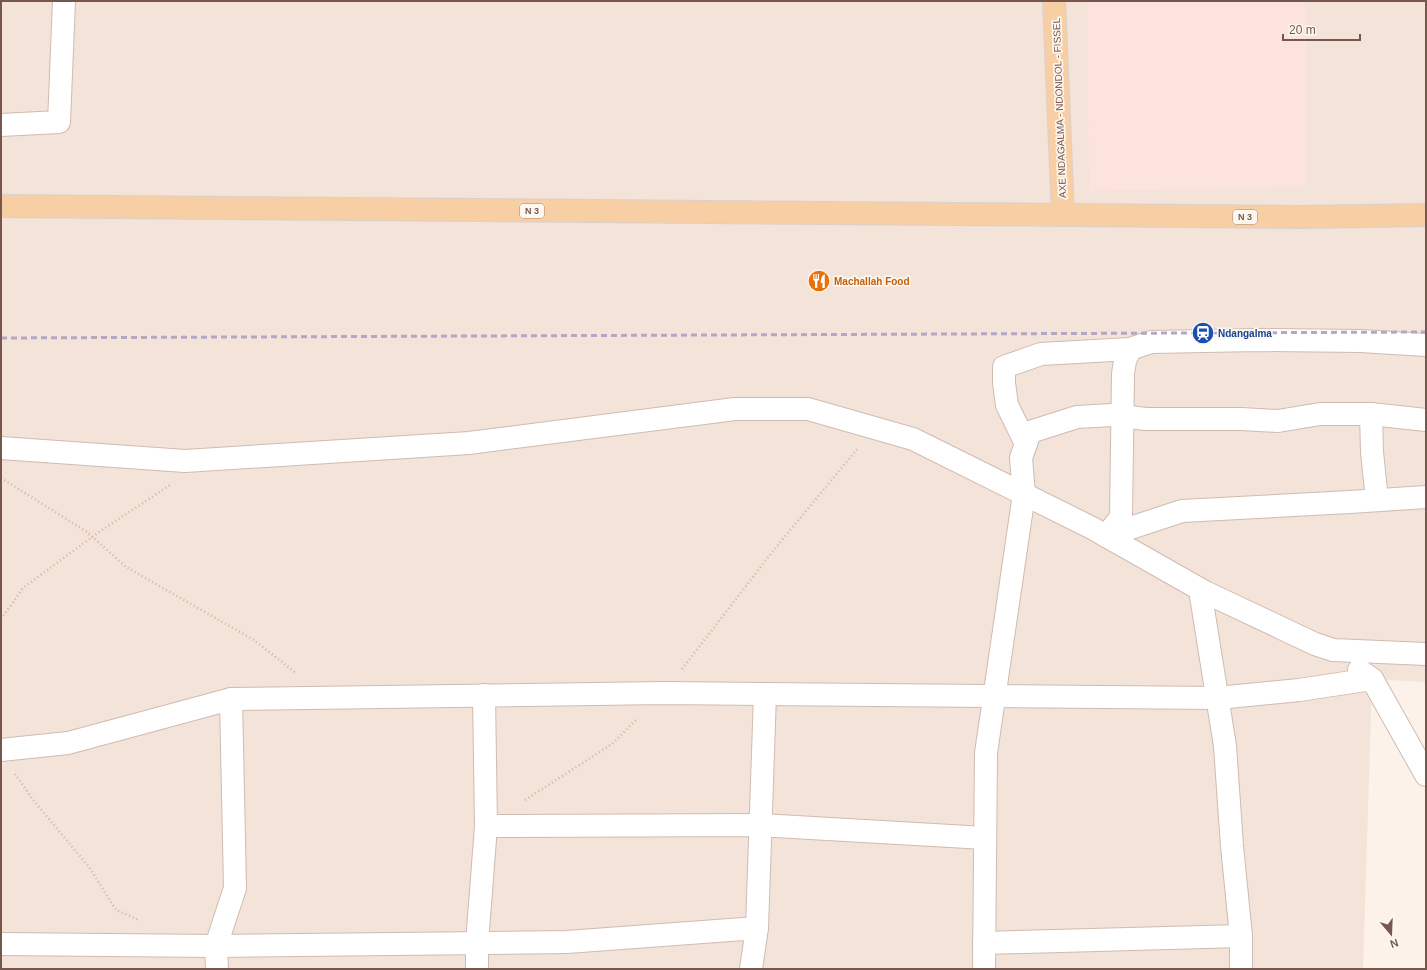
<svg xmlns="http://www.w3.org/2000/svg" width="1427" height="970" font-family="Arial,sans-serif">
  <rect width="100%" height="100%" fill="#fcf2e9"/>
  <path fill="#f3e3d8" d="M1,1H1426V682L1372,679L1363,969H1Z"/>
  <path fill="#fce3dd" d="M1087,1H1305L1307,187L1089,191Z"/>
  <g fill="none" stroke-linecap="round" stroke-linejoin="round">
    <g stroke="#d0bbb1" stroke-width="24">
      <g id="minor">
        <path d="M1,125L59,122L64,1"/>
        <path d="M1371,414L1372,452L1377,500"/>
        <path d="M1026,444L1007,405L1004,383V367L1041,354L1130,349"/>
        <path d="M1,448L185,461L469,443L735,409H808L913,439L1092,528L1205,592L1315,644L1333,650L1426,654"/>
        <path d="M1106,536L1121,517L1123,374L1125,361L1130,349L1151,342L1258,340L1361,341L1426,345"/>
        <path d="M1106,536L1182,511L1350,502L1426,497"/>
        <path d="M1200,590L1225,746L1232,846L1241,936V969"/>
        <path d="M1359,670L1372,679L1426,775"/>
        <path d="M1,750L68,743L231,699L664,693L1218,698L1299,690L1372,679"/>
        <path d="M486,826L760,825L985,838"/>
        <path d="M757,928L765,694"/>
        <path d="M984,943L1241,936"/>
        <path d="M1,944L216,946L567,942L757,928L751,969"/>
        <path d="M217,969L216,946L235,888L231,699"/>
        <path d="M477,969V943L486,826L484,695"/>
        <path d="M984,969L986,753L1024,494L1021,458L1030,432L1077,417L1112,415L1146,419H1241L1278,421L1320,414H1371L1426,420"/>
      </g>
    </g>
    <g stroke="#d9d0cd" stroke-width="24">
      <g id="major">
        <path d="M1054,1L1063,215"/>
        <path d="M1,206L1303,217L1426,215"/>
      </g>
    </g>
    <g stroke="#d6b1a4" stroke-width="2.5" stroke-dasharray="1 3" stroke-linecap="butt">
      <path d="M1,478L87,532L126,567L254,640L297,674"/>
      <path d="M1,619L23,588L99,532L170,485"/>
      <path d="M682,669L773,551L858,448"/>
      <path d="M15,774L34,801L89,867L116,910L139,920"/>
      <path d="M525,800L612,744L638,718"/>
    </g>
    <use href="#minor" stroke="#fff" stroke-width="22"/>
    <use href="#major" stroke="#f8cfa4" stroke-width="22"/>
    <path stroke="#b4a7c6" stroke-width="3" stroke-dasharray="6 4" stroke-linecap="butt" d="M1,338L1426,332"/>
  </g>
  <defs>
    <g id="restaurant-disc" transform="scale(1.15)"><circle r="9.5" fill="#e8710a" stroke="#fef7f0"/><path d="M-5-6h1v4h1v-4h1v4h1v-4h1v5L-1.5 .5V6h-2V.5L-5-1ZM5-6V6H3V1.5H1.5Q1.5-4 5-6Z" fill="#fff"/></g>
    <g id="station-disc" transform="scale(1.15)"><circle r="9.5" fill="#1a4fb4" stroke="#fef7f0"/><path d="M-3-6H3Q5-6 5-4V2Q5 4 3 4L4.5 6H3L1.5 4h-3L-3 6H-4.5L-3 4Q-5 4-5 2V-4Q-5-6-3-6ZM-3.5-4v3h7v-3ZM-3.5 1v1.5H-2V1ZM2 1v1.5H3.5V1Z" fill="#fff"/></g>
  </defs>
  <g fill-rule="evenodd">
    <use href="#restaurant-disc" x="819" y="281"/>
    <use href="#station-disc" x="1203" y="333"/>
  </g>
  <g text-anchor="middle" stroke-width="3.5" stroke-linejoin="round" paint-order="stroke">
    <g fill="#fef7f0" stroke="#9f877e" stroke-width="1">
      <rect x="520" y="204" width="24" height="14" rx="3"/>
      <rect x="1233" y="210" width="24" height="14" rx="3"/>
    </g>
    <g font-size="9" font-weight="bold" fill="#76574d">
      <text x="532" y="214">N 3</text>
      <text x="1245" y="220">N 3</text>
    </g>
    <g font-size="10" fill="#76574d" stroke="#fef7f0">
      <text transform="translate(1059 108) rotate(-92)" y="4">AXE NDAGALMA - NDONDOL - FISSEL</text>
    </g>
    <g font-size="10" font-weight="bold" fill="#c56008" stroke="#fef7f0" text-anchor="start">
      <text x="834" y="285">Machallah Food</text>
    </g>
    <g font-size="10" font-weight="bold" fill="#164399" stroke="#fef7f0" text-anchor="start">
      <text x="1218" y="337">Ndangalma</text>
    </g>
  </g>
  <rect width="1427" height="970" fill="none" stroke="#76574d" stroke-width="4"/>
  <g transform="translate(1391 934) rotate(161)" stroke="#fef7f0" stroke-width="3" paint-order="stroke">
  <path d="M0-3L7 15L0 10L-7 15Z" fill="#76574d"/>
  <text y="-6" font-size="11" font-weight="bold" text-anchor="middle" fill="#76574d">N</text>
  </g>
  <path d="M1283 34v6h77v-6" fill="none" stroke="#76574d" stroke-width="2"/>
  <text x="1289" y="34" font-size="12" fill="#76574d" stroke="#fef7f0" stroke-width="3" paint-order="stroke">20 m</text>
</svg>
